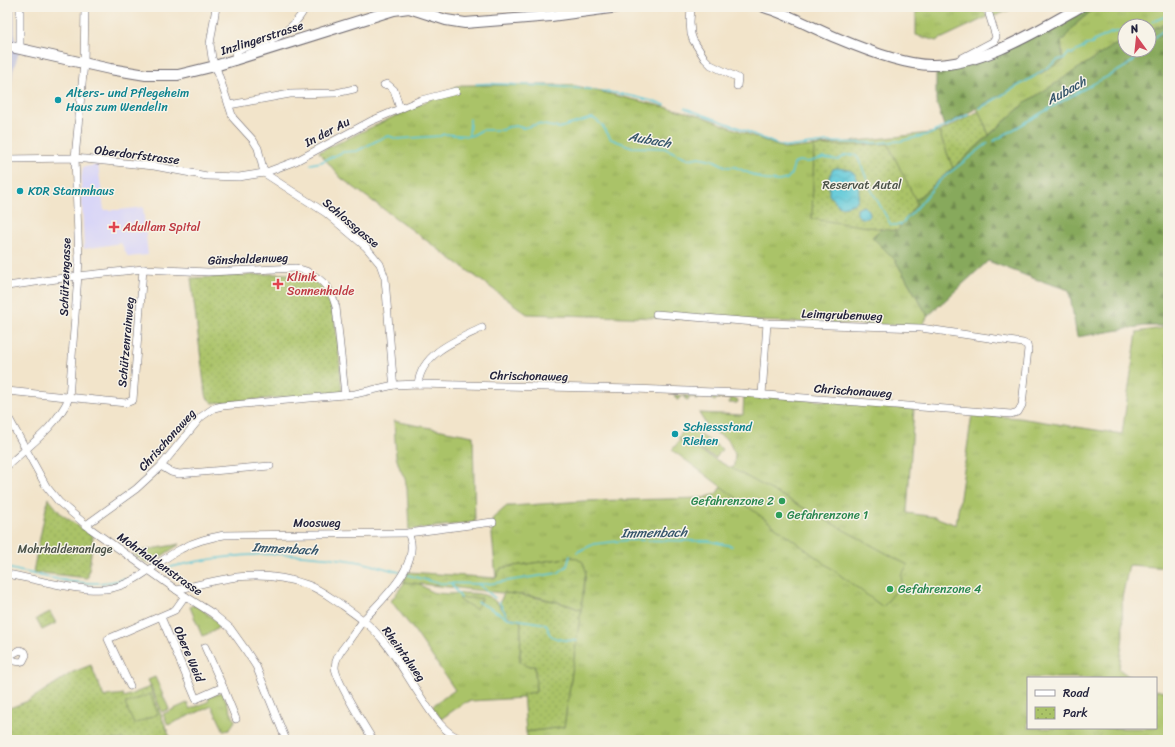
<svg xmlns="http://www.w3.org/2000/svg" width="1175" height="747" font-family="Sriracha,sans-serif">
  <defs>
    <pattern id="grass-tufts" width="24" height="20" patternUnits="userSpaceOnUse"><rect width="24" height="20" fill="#aac368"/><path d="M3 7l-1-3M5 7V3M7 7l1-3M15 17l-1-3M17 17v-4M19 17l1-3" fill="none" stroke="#92a75b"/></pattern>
    <pattern id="forest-firs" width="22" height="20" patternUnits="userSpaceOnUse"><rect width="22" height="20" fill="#87a95c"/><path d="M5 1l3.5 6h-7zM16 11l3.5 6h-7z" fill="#6e894d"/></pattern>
    <pattern id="wetland-marsh" width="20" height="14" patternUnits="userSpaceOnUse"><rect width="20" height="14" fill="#aac368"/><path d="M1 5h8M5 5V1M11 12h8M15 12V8" fill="none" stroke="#92a75b"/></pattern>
    <pattern id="park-dots" width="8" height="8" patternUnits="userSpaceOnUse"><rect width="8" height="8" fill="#aac368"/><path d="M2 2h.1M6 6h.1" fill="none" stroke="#92a75b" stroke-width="1.8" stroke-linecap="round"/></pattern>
    <pattern id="water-waves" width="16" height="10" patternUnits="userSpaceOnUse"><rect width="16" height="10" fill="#5fc9d9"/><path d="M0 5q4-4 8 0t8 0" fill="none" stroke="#52acbb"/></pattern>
  </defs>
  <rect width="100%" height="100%" fill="#f7f3e8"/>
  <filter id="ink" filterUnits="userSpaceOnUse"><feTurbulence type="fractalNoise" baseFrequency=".025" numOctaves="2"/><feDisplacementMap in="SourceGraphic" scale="8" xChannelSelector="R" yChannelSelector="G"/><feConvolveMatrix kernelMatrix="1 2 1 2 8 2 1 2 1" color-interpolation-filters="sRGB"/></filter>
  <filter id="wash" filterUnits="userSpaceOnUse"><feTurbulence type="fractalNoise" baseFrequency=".012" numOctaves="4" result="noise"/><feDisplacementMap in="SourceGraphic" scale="16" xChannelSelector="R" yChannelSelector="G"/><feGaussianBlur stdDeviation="0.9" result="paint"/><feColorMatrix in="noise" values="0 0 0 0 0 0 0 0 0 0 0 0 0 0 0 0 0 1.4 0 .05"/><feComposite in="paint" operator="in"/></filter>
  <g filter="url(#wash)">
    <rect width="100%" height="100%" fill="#f2e4ca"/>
    <path fill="#d9d6f7" d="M98,165L104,210H120L143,207L148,255L128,257L121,243L84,249L81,181L83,167Z"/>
    <path fill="#c0c2dd" d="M7,7H14L15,39L20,49L13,71L7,130Z"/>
    <g fill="url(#grass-tufts)" stroke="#667252">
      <path d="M916,7H982L987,17L936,41L916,35Z"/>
      <path d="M986,7H1017L992,17Z"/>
      <path d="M1096,7H1168V22L1149,31V26H1125V41L1113,47L1025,103L989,135L977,108L1063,61L1061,42L1078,22Z"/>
      <path d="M461,85H572L699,115L786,149L939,132L953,168L872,237L895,260L928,316L922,326L527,314L341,178L319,152Z"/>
      <path d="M1168,327V568L1129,565L1122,598L1123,636L1119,669L1131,678H1028V728H1156V690L1168,693V740H528L526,732L564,727L586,571L573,557L501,568L496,578L491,524L493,518L507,506H512L584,501L704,498L717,493L734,465L735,454L728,440L708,428L699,413L743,415L744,394L914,409L907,513L935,517L956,525L972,414L1019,418L1122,434L1137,332Z"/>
      <path d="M674,395L737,399L738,401L737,403H729L731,399L717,398L715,401L712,400L713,398L699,397L697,400H695L696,397H689L688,400L685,399L686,396H682L679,400H677Z"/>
      <path d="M394,421L473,436L475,522L409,530L407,488L405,479L400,469L396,457Z"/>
      <path d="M180,544L151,563L143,561L134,554V552Z"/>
      <path d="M407,579C413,581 419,583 424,587C429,590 431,593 438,593C457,596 482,587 497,603C501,607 505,613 508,618L521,621L520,661L535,666L536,692L523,698L471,701L464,703L441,719L432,706L455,690L416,633L391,601Z"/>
      <path d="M194,605L199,607L220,624C217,631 210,633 202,636L190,607Z"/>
      <path d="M155,677L169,709L162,712L148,680Z"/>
      <path d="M222,692L235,721L229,730L224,731L212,706L168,725L163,714L187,703L190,709L209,701L208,698Z"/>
    </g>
    <g fill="url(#forest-firs)" stroke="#54664c">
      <path d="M1084,7H1096L1078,22L1061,42L1063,61L944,126L936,101V70L956,69L970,65L1029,38Z"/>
      <path d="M1168,22V326H1144L1077,337L1069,290L1035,279L988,261L928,316L895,260L872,237L953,168L1025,103L1113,46L1125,41V50H1149V31Z"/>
    </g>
    <g fill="url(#wetland-marsh)" stroke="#667252">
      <path d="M573,557L583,562L586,571L581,610L568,605L538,597L403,582L408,572L496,578L501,568Z"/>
      <path d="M459,598H482L476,609L462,602Z"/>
    </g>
    <g fill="url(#park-dots)" stroke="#667252">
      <path d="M979,111L989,135L953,168L939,132Z"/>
      <path d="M888,144L917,203L897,231L812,219L814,146Z"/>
      <path d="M272,274C283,274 296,273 306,277C314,279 321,286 325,292C338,312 340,368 342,393L213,403L207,398L204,384L191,278Z"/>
      <path d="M48,498L61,514L93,536L88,578L33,572Z"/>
      <path d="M504,593C530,596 556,600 581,610L564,727L526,732L523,694L536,692L535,666H526L520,661L521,621L509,617L499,604Z"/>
      <path d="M50,612L56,623L42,630L36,619Z"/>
      <path d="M91,665L104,697C112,694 115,696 123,694L124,697L150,687L171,740H7V709L28,701L73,672Z"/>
    </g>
    <g fill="#aac368" stroke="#667252">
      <path d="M687,426L722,449L716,458L678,438Z"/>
      <path d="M680,440L904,563L908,565L901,575L902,583L883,607L672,450Z"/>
      <path d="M150,694L158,714L134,724L125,704Z"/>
    </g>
    <g fill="url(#water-waves)" stroke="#40768a">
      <path d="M837,168C843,169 849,169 853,172C859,177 861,197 856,202C852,206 845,206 840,207L829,195V177L833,169Z"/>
      <path d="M863,206L869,210L870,215L869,217C864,219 860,219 857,214V209Z"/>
    </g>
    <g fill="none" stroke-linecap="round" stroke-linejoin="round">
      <g stroke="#5fc9d9" stroke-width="1.5">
        <path d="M1152,22L1168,15"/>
        <path d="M1149,44L1153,38L1168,27"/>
        <path d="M476,84C492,82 509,85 526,85C572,87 620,90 665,105"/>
        <path d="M685,108L737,127L776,144L787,147L827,142L876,143L901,141L930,134L968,115"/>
        <path d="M980,108L1035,76L1058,60L1065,58L1069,53L1072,54C1076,50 1083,50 1086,45L1092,44L1094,41L1111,33L1125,30"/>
        <path d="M469,135L470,119"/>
        <path d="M994,141C1026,122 1058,103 1091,85C1109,75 1131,67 1144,50"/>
        <path d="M311,164L321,162L343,152L357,151L382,138L389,136L397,139L440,136L444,134L469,136L473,135L482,130H502L508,127L516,126L523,128L538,124L559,128L592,118L596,120L602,125L611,139L632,147L664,148L689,159L699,157L713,160L727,167H735L765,180L779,181L787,179L791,174L794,164L798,161L808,162L823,158L838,160L846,155H855L858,158L872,191L891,225H900L916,209L939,181L988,143"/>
        <path d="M577,552L594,544L629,540L709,541L732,546"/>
        <path d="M171,567C230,552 288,551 348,560C365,562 382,568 399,572"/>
        <path d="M7,568C44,576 87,590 124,579"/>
        <path d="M408,575L437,583L488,584L558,573L567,566L570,556"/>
        <path d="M451,583L461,598"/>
        <path d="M478,584L495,598"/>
        <path d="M478,602L508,618L546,624C548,627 548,631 549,633C553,641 570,640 577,641"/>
        <path d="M499,602L507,616"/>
      </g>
    </g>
  </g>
  <g filter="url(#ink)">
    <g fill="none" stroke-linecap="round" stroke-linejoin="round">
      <g stroke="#6b666d" stroke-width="8">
        <g id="street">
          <path d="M20,7V49"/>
          <path d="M216,7L210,44L212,58L217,70L233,118L253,140L258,148L264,173"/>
          <path d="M691,7L690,22L691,34L693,40L705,59L711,65L738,78L737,86"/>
          <path d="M960,59L994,41L996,37L989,14"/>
          <path d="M235,61L236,54L239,49C272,40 288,38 306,7"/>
          <path d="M384,85L387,84L394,90L400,109"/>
          <path d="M229,105L290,94L336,93L354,89"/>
          <path d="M7,159L75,158L154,166L207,176L239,177L264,173L296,161L371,121L421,100L456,91"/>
          <path d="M264,173L326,213L366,247L380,264L385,278L393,378L394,385"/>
          <path d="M7,286L78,276L143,269L208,272L296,268L306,271L319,279L327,286L333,298L336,307L345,395"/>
          <path d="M418,384C422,352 457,340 482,328"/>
          <path d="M7,391L126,403L133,400L143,269"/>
          <path d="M762,395L767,323"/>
          <path d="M7,415L46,486L59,502L91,529L185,596L212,613L230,628L245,649L256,666L286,740"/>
          <path d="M7,466C30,445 56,427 69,398L79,261L75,158L84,63L85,7"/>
          <path d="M161,466L171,472L179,474L270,466"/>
          <path d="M86,525L136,489L161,466L201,417L214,408L222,406L355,394L394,385L418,384L634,389L741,393L1011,414L1018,412L1022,405L1028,349L1027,345L1023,343L921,328L767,323L656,314"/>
          <path d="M7,574C35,579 86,594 112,588C140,582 157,561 181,549C195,541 209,538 224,535L408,533L493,522"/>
          <path d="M177,590C223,578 260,568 308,585C320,589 331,598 342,605C356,615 370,624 381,638C395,654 405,673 417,691C429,709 442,734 464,740"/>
          <path d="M161,617L196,699L223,687L205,647"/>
          <path d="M7,657L20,650L25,652L26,655L23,661C17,663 13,661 8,656"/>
          <path d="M130,686L108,639L175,610L185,596"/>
          <path d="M223,687L236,719"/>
          <path d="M88,740L90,738"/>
          <path d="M373,740C365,727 335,679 335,667C335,658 342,649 347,643C353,635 359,626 365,618C383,599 423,563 408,533"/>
        </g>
      </g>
      <g stroke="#6b666d" stroke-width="12">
        <g id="secondary">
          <path d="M764,7C790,15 813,28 837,38C863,49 903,65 931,65C982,66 1037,31 1080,7"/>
          <path d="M7,46L110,69L146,75H178L215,66L394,10L409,8L446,20L465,23L551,16L618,7"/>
        </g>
      </g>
      <use href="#street" stroke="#fff" stroke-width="7"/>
      <use href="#secondary" stroke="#fff" stroke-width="10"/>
      <path stroke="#22223b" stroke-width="1.5" stroke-dasharray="6 3" stroke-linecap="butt" d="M7,70L9,46V7"/>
    </g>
  </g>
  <g fill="#0f9aa8" stroke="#f7f3e8" stroke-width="1.5">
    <circle cx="58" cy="100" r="4"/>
    <circle cx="20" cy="191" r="4"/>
    <circle cx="675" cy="434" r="4"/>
  </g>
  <g fill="#e0444e" stroke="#f7f3e8" stroke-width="1.5">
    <path d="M112 221h4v4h4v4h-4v4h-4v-4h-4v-4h4z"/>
    <path d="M276 278h4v4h4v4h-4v4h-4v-4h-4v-4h4z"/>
  </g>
  <g fill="#2e9e5b" stroke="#f7f3e8" stroke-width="1.5">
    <circle cx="782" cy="501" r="4"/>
    <circle cx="779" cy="515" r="4"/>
    <circle cx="890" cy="589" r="4"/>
  </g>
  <g text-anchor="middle" stroke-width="3" stroke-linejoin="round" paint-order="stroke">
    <g font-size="12" fill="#22223b" stroke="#f7f3e8">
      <text transform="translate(262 38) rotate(-18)" y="4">Inzlingerstrasse</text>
      <text transform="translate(327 132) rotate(-28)" y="4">In der Au</text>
      <text transform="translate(137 155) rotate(7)" y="4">Oberdorfstrasse</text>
      <text transform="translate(351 223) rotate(40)" y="4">Schlossgasse</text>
      <text transform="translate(248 259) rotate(-2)" y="4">Gänshaldenweg</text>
      <text transform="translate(65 277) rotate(-88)" y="4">Schützengasse</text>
      <text transform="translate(842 315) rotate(2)" y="4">Leimgrubenweg</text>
      <text transform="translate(126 342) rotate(-85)" y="4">Schützenrainweg</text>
      <text transform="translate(529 376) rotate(1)" y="4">Chrischonaweg</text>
      <text transform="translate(853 391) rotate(4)" y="4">Chrischonaweg</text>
      <text transform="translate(167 440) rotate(-48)" y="4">Chrischonaweg</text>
      <text x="317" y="527">Moosweg</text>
      <text transform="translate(160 564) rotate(35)" y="4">Mohrhaldenstrasse</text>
      <text transform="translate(189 654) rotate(67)" y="4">Obere Weid</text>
      <text transform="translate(404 654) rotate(54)" y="4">Rheintalweg</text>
    </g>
    <g font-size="12" fill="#0d838f" stroke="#f7f3e8" text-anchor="start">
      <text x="66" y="97">Alters- und Pflegeheim<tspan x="66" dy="14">Haus zum Wendelin</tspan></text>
      <text x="28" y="195">KDR Stammhaus</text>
      <text x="683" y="431">Schiessstand<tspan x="683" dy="14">Riehen</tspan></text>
    </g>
    <g font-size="12" fill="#4b5248" stroke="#f7f3e8">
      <text x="862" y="189">Reservat Autal</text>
      <text x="65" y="553">Mohrhaldenanlage</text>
    </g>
    <g font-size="12" fill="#be3a42" stroke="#f7f3e8" text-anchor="start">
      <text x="123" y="231">Adullam Spital</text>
      <text x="287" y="281">Klinik<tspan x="287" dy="14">Sonnenhalde</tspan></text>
    </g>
    <g font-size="12" fill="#27864d" stroke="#f7f3e8" text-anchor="start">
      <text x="774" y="505" text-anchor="end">Gefahrenzone 2</text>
      <text x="787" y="519">Gefahrenzone 1</text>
      <text x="898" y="593">Gefahrenzone 4</text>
    </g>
    <g font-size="13" font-style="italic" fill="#34546a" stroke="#f7f3e8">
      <text transform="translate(1066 90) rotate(-29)" y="5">Aubach</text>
      <text transform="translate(650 139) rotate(10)" y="5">Aubach</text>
      <text transform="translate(654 532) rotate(-1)" y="5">Immenbach</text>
      <text transform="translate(285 548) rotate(3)" y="5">Immenbach</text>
    </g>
  </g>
  <rect width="1175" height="747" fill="none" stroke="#f7f3e8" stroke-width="24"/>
  <rect x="1027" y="677" width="130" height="52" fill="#f7f3e8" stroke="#a29fa3"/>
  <rect x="1035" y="690" width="20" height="6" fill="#ffffff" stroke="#a29fa3"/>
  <text x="1063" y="697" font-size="12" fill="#22223b">Road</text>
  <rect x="1035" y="707" width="20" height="12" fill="url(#park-dots)" stroke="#a29fa3"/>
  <text x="1063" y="717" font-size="12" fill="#22223b">Park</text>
  <g transform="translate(1137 38) rotate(345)"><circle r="19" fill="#f7f3e8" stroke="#a29fa3"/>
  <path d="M0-3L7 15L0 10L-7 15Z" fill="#d1495b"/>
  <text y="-6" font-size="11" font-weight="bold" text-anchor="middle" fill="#22223b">N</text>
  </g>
</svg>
